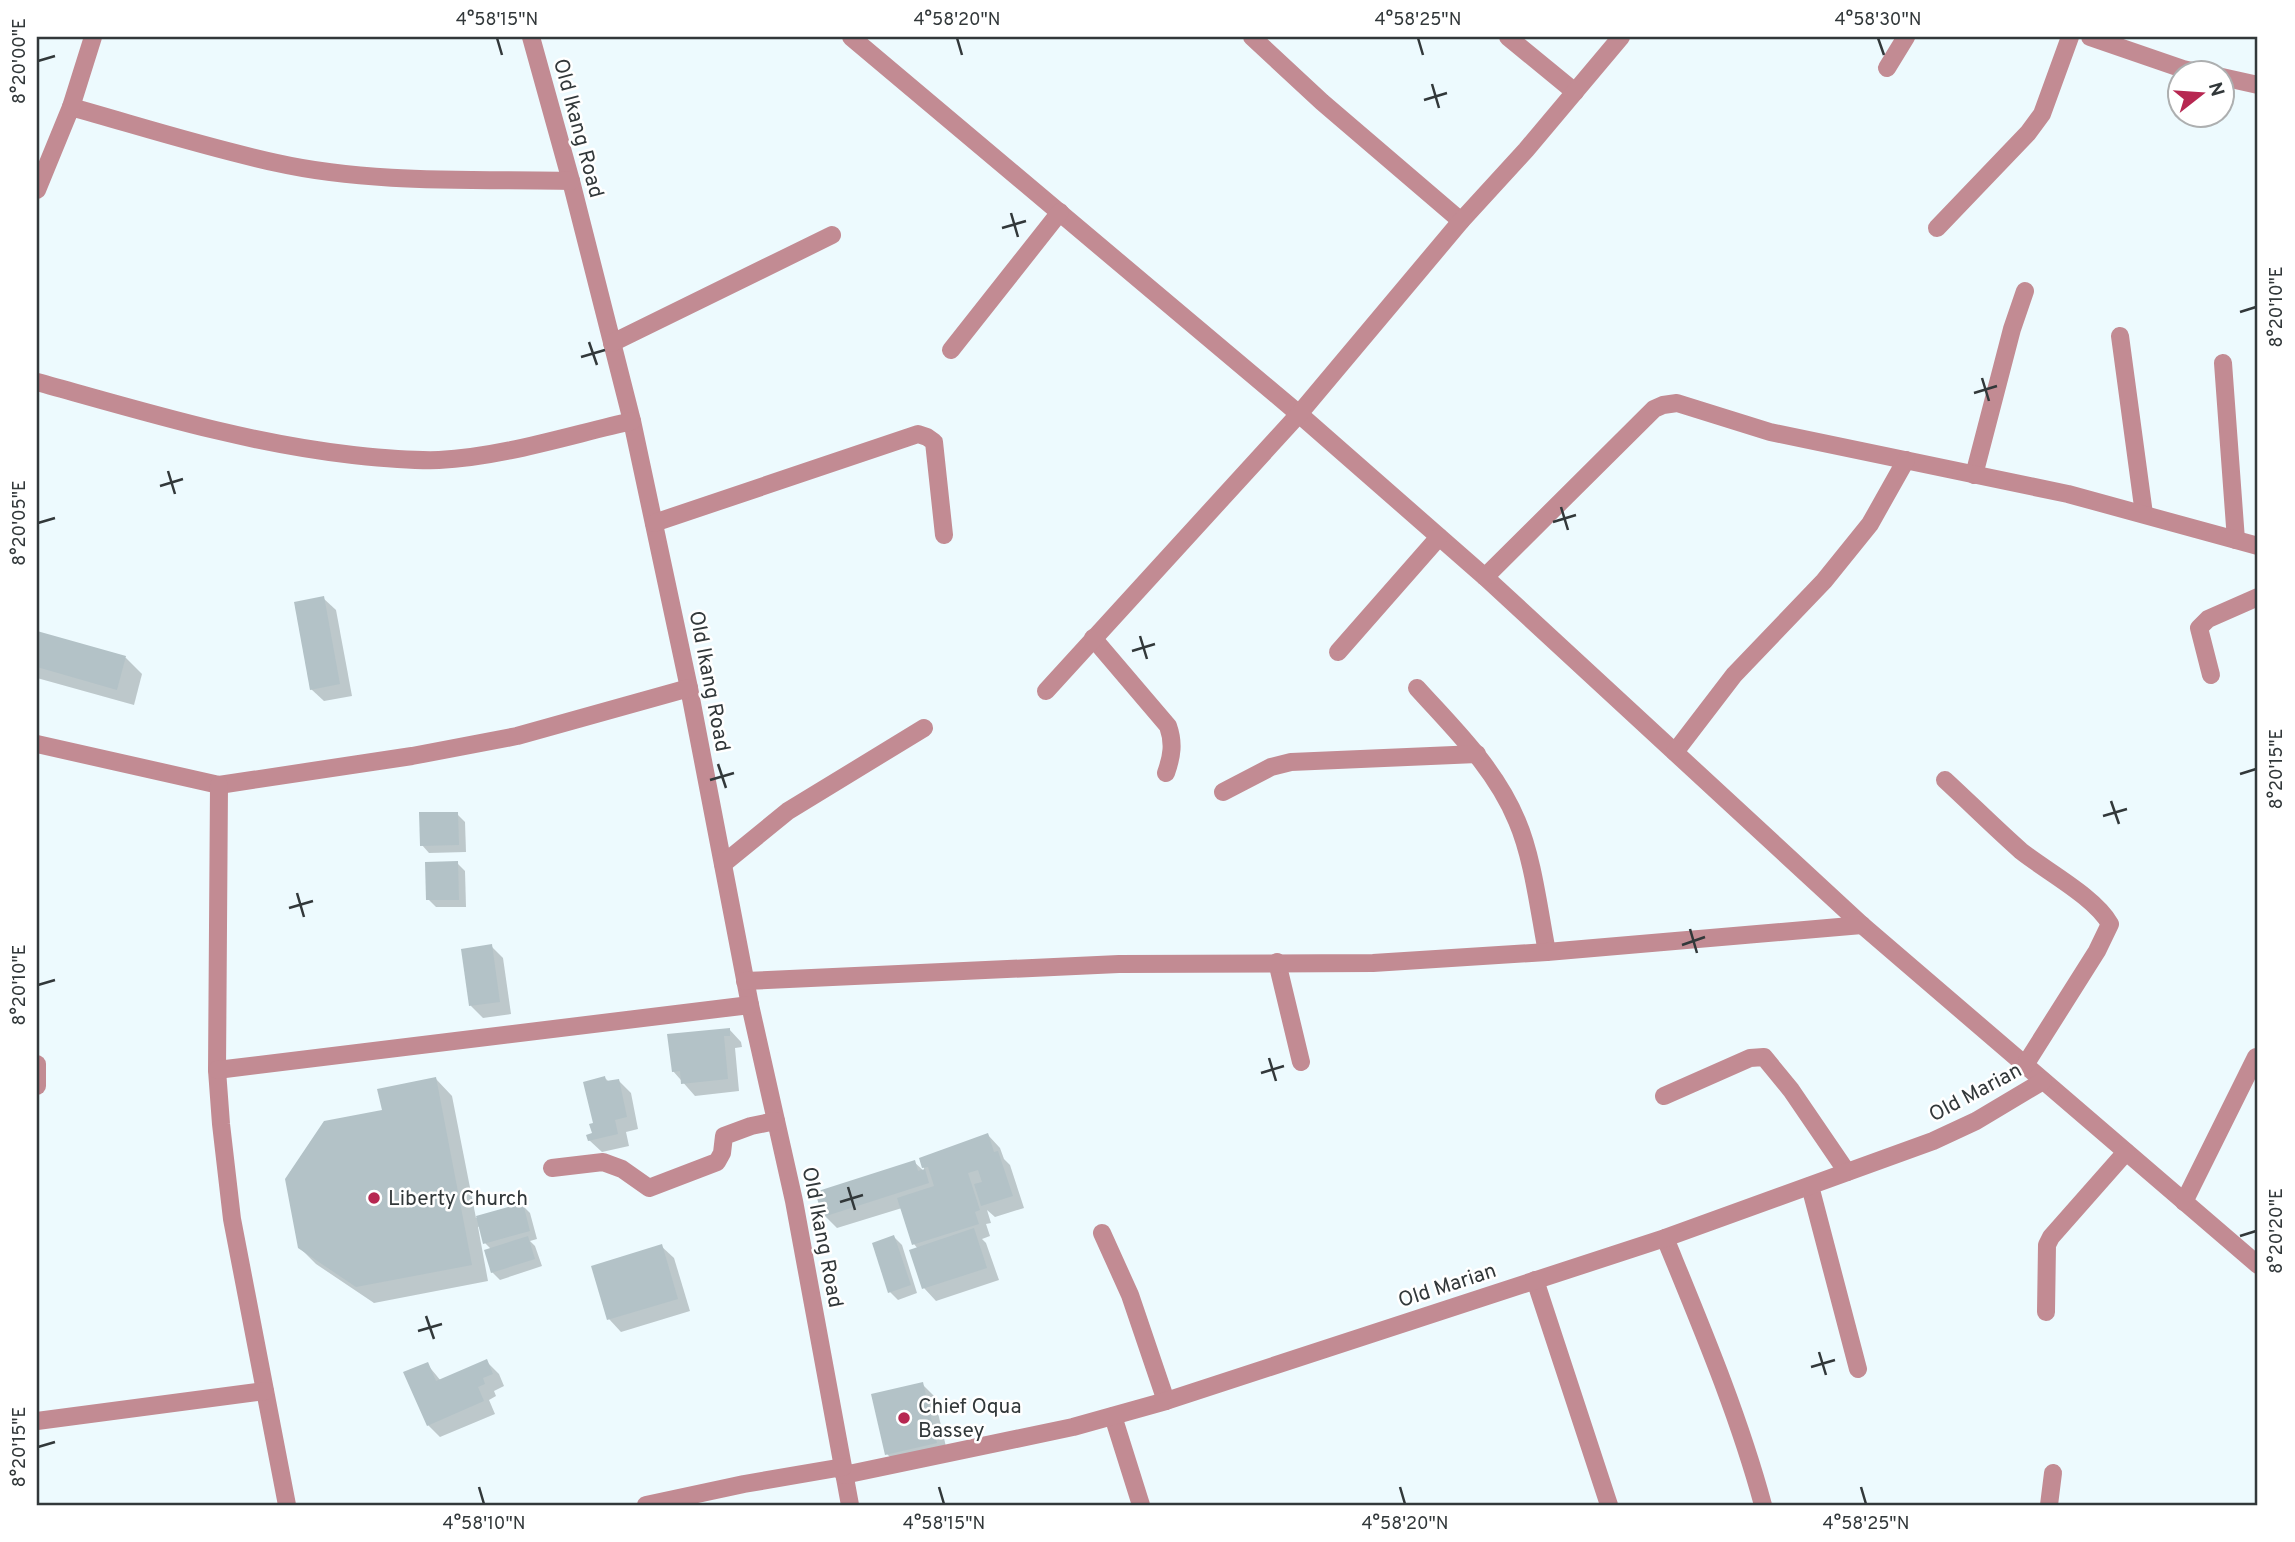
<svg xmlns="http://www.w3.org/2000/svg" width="2295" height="1542" font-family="Overpass,sans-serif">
  <rect width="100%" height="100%" fill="#edfafe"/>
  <g fill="#0003">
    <path d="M323,598L336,610L352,696L324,701L311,689Z"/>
    <path d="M37,633L126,658L142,674L134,705L37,678Z"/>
    <path d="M457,814L465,822L466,852L429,853L422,845Z"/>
    <path d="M457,863L465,871L466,907H436L428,899Z"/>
    <path d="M491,946L503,958L511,1014L483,1018L471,1006Z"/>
    <path d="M729,1029L741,1042L742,1047L735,1048L739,1091L695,1096L673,1071Z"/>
    <path d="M605,1078L609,1082L619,1081L631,1093L638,1129L626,1132L629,1146L602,1152L589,1140L594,1134Z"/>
    <path d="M436,1079L452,1096L476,1218L522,1205L530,1213L537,1239L530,1241L535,1246L542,1266L500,1280L492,1272V1250L485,1243L480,1226L478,1227L488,1281L374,1303L316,1264L299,1247L384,1111Z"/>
    <path d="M988,1135L1000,1148L1004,1159L1010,1165L1024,1208L995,1217L987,1210L991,1223L986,1224L990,1236L982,1239L986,1243L999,1280L936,1301L924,1288L918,1249L914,1244L902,1208L837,1228L825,1216L914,1162L925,1172L921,1159Z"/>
    <path d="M894,1237L902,1245L917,1293L898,1300L890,1292Z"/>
    <path d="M661,1246L674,1258L690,1311L621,1332L609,1319Z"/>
    <path d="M486,1361L499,1374L504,1386L494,1391L496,1396L489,1400L495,1414L440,1437L428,1425L427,1364L441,1381Z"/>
    <path d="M922,1384L934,1396L948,1455L899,1466L887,1454Z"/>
  </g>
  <g fill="#b3c2c7">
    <path d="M324,596L340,684L310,690L294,602Z"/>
    <path d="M37,631L126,656L117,690L37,667Z"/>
    <path d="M419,812H458L459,845L420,846Z"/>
    <path d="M458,861L459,900H426L425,862Z"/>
    <path d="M492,944L500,1002L469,1006L461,949Z"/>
    <path d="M730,1028V1036H724L728,1079L681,1084L680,1071L672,1072L667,1034Z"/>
    <path d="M605,1076L606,1081L619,1079L627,1117L615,1120L618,1134L588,1141L586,1135L592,1133L589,1124L593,1123L583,1082Z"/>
    <path d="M436,1077L472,1265L356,1287L298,1248L285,1179L324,1121L382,1110L377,1089Z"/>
    <path d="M988,1133L994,1152L998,1151L1013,1196L981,1206L974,1184L982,1182L978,1170L968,1173L980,1210L975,1212L979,1224L912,1245L897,1198L934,1186L928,1167L922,1168L919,1158Z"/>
    <path d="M915,1160L918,1171L925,1169L929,1183L823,1217L815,1192Z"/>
    <path d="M523,1203L530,1231L483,1244L476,1216Z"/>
    <path d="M974,1228L987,1268L922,1289L909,1250Z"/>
    <path d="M894,1235L911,1285L888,1293L872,1243Z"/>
    <path d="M528,1236L535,1259L491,1273L484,1250Z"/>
    <path d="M662,1244L678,1299L607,1320L591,1266Z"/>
    <path d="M487,1359L493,1374L483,1378L485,1384L478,1387L484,1401L427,1426L403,1372L428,1362L436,1381Z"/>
    <path d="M923,1382L937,1443L885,1455L871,1394Z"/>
  </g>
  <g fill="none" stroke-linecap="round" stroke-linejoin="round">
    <g stroke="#c28b93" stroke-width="18">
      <path d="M531,37L571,181L632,421L689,688L750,1005L794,1201L850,1505"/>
      <path d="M851,37L1299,414L1485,577L1862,925L2258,1265"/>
      <path d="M1252,37L1322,102L1461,221"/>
      <path d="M1508,37L1575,92"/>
      <path d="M2090,37L2183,69L2205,74"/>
      <path d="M1887,68L1906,37"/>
      <path d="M2222,77L2258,85"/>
      <path d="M71,107C139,126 208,148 277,163C371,184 475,179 571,181"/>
      <path d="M37,190L71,107L93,37"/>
      <path d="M1937,228L2028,133L2042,114L2070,37"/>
      <path d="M2120,336L2144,514"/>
      <path d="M612,343L832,235"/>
      <path d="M951,350L1060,212"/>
      <path d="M2223,363L2236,540"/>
      <path d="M37,382C142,411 245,443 353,455C382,458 410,461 439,460C502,457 570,435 632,421"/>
      <path d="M1974,475L2012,329L2025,291"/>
      <path d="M654,523L918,434L927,437L934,442L944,535"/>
      <path d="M1485,577L1654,409L1663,405L1677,403L1770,432L2068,494L2258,546"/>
      <path d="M1093,638L1168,726C1174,743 1172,756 1166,773"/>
      <path d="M1338,652L1439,537"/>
      <path d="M2211,675L2199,628L2208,619L2258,597"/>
      <path d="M1417,688C1454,729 1495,768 1517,821C1533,858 1539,911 1547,952"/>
      <path d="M1046,691L1299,414L1461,221L1526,150L1621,37"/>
      <path d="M37,744L219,785L412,756L517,736L689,688"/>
      <path d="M1675,752L1734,675L1824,581L1870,524L1906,460"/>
      <path d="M1945,780C1970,803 1995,828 2021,851C2046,871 2095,897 2110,924L2097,951L2025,1065"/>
      <path d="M219,785L217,1070L221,1124L232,1219L287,1505"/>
      <path d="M1223,792L1271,767L1291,762L1477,754"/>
      <path d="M723,864L788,811L924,728"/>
      <path d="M1277,962L1301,1062"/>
      <path d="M745,981L1119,964L1373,963L1547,952L1862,925"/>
      <path d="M37,1064V1086"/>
      <path d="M217,1070L750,1005"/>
      <path d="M1664,1096L1750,1058L1764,1057L1791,1090L1847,1172"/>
      <path d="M552,1168L603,1162L622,1169L649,1188L717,1162L722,1153L724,1136L751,1126L776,1121"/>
      <path d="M1810,1186L1858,1369"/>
      <path d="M2184,1202L2256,1057"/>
      <path d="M1102,1233L1130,1295L1166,1401"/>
      <path d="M1665,1238C1701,1326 1738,1413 1763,1505"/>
      <path d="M1535,1280L1609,1505"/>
      <path d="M2046,1312L2047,1245L2051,1237L2126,1152"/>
      <path d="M1113,1416L1141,1505"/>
      <path d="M37,1421L265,1391"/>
      <path d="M844,1475L1073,1427L1166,1401L1665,1238L1933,1141L1976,1121L2043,1081"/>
      <path d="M646,1505L744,1484L843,1467"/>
      <path d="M2049,1505L2053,1473"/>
    </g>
  </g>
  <path fill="none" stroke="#32383a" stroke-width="2.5" d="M497,38L502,55M957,38L962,55M1418,38L1423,55M1878,38L1884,55M38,61L55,56M1432,84L1439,108M1424,100L1447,93M1011,213L1018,237M1002,228L1026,221M2240,312L2256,307M589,342L597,365M581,357L605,350M1982,378L1989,401M1974,393L1997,386M168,471L175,494M160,486L183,479M1561,507L1568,530M1553,522L1576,515M38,523L55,518M1140,636L1147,659M1132,651L1155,644M718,764L726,788M2240,774L2256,769M710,780L734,773M2111,801L2119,824M2103,816L2127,809M297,893L304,917M289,908L313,901M1690,929L1697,953M1682,945L1705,937M38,985L55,980M1269,1058L1276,1081M1261,1073L1284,1066M848,1187L855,1210M840,1202L863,1195M2240,1236L2256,1231M426,1316L434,1339M418,1331L442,1324M1819,1352L1826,1375M1811,1367L1835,1360M38,1447L55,1442M479,1487L484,1504M939,1487L944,1504M1400,1487L1405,1504M1861,1487L1866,1504"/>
  <g fill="#b72751" stroke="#fff" stroke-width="2.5">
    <circle cx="374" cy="1198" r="7"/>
    <circle cx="904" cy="1418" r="7"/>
  </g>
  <g text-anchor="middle" stroke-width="5" stroke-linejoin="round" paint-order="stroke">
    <g font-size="21" fill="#32383a" stroke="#fff">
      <text transform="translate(579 128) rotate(75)" y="7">Old Ikang Road</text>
      <text transform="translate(710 681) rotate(79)" y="7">Old Ikang Road</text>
      <text transform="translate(1975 1092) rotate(-28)" y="7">Old Marian</text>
      <text transform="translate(823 1237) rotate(79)" y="7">Old Ikang Road</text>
      <text transform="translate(1447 1285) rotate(-18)" y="7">Old Marian</text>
    </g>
    <g font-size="21" fill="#32383a" stroke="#fff" text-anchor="start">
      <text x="388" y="1205">Liberty Church</text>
      <text x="918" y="1413">Chief Oqua<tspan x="918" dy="24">Bassey</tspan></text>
    </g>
  </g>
  <rect width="2295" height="1542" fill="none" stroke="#ffffff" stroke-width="77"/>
  <g transform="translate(2201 94) rotate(73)"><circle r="33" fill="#ffffff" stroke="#adafb0" stroke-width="2"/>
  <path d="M0-5L12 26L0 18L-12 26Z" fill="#b72751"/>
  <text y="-10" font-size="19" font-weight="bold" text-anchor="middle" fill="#32383a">N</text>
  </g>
  <rect x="38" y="38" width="2218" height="1466" fill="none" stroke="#32383a" stroke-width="2.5"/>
  <g font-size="18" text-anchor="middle" fill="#32383a">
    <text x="497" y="25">4°58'15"N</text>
    <text x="957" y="25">4°58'20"N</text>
    <text x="1418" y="25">4°58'25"N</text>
    <text x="1878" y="25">4°58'30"N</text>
    <text transform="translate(19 61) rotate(-90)" y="6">8°20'00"E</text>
    <text transform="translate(2276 307) rotate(-90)" y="6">8°20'10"E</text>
    <text transform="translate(19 523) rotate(-90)" y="6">8°20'05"E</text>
    <text transform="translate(2276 769) rotate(-90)" y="6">8°20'15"E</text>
    <text transform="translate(19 985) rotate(-90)" y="6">8°20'10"E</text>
    <text transform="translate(2276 1231) rotate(-90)" y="6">8°20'20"E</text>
    <text transform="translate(19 1447) rotate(-90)" y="6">8°20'15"E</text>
    <text x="484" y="1529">4°58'10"N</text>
    <text x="944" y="1529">4°58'15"N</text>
    <text x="1405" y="1529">4°58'20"N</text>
    <text x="1866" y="1529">4°58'25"N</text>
  </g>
</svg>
